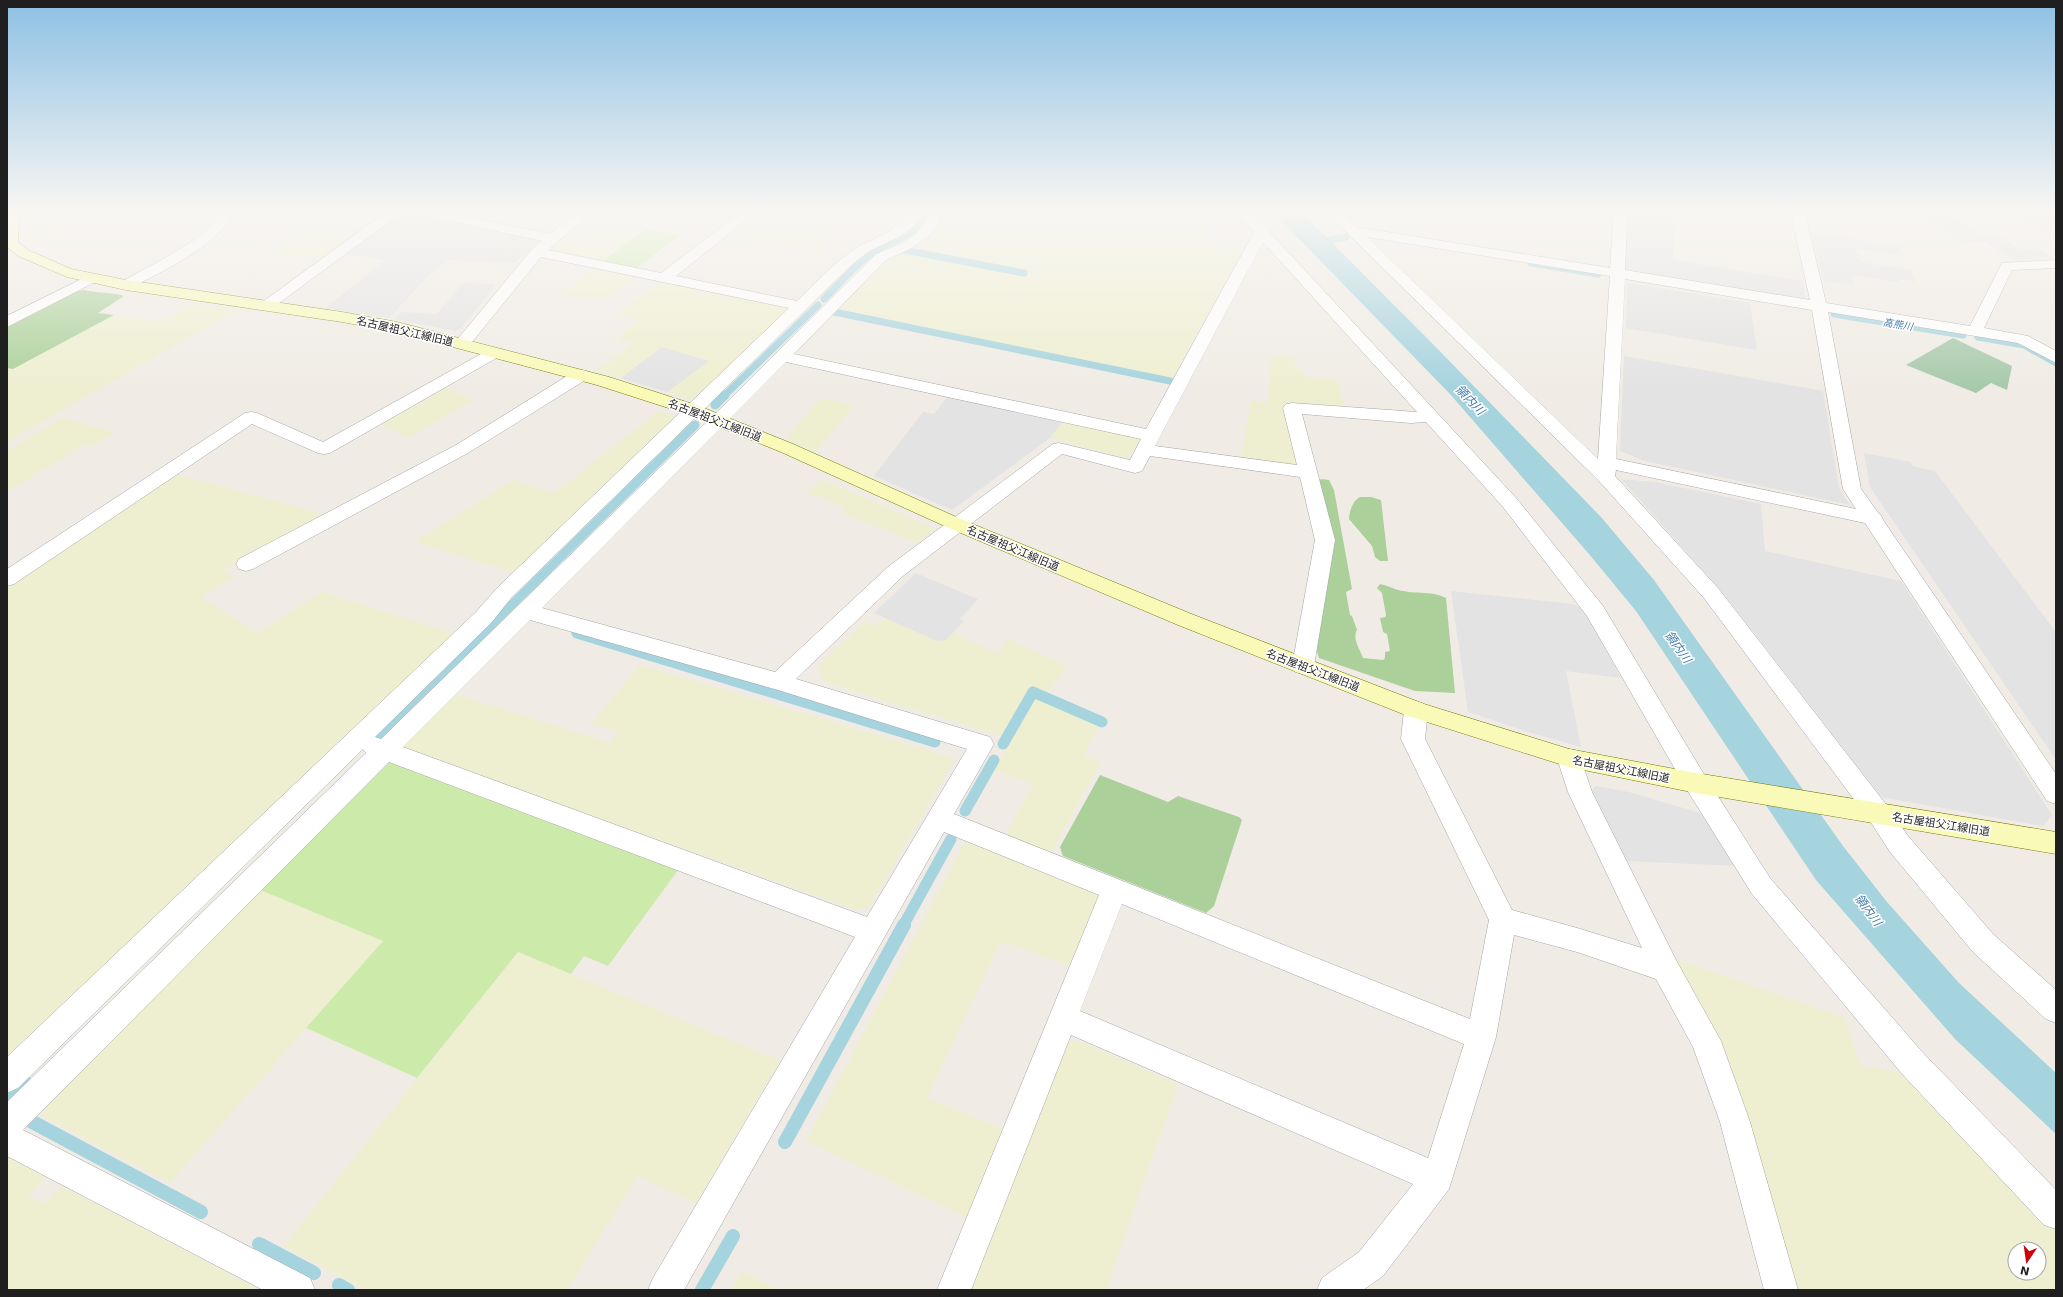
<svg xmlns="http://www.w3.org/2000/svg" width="2063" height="1297" font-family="'DejaVu Sans','Noto Sans JP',sans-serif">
  <rect width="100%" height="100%" fill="#f0ece5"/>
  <g fill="#eeefd0" fill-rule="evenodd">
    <path d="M25,209H96L29,243L26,238Z"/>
    <path d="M306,209H390L369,226L297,214Z"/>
    <path d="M425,209H519L496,224Z"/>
    <path d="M759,209H820L844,211L820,253L728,235Z"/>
    <path d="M941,209H1011L1044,215L1049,209H1111L1100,224L1123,228L1134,213L1212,226L1203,242L1243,249L1171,380L834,309L885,259L902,252L1024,275L1025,272L905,249L939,223Z"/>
    <path d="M608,222L646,229L602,261L556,252L553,249L574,231L591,234Z"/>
    <path d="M307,227L358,234L321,260L269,253Z"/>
    <path d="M594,267L636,276L606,300L560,295Z"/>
    <path d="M660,281L703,289L698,294L706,296L711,291L789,308L791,311L695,402L667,392L708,360L662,347L621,378L596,371L634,343L618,339L638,318L618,315Z"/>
    <path d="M191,304L233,310V312L7,442V368L13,369L114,315L164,322Z"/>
    <path d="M1271,356L1294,357L1295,367L1303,371L1304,376L1337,380L1346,409L1286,404L1303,467L1241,458L1251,401L1268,403Z"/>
    <path d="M447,388L473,400L408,438L381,425Z"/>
    <path d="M822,398L855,406L815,452L785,439Z"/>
    <path d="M659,411L675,416V420L515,573L415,542L513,480L554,493Z"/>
    <path d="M62,418L115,432L91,447L84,445L7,492V451Z"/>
    <path d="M1063,421L1133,435L1140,441L1132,455L1123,457L1050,438Z"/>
    <path d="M176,474L326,515L222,571L236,576L201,597L258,633L322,592L459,635L7,1069V588Z"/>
    <path d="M823,480L935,529L918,543L841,513L845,508L807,492Z"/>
    <path d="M885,618L934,640L945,641L953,633L997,653L1008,639L1067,666L1048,693L1030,687L1001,736L824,682L818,665L866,621L877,626Z"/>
    <path d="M640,665L948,756L953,762L870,906L857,910L395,746L449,692L610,743L619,732L591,724Z"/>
    <path d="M1036,697L1100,724L1083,755L1101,762L1050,854L1005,836L1033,784L994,771Z"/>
    <path d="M967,838L1103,896L1074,967L1001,941L927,1098L1008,1131L972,1220L806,1141Z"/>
    <path d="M258,889L383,941L170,1183L34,1112Z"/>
    <path d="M518,952L780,1061L696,1203L638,1176L567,1290H365L284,1246Z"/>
    <path d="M1675,959L1845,1018L1861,1066L1908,1073L2056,1228V1290H1794ZM2015,1249H2039V1273H2015Z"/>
    <path d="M1079,1041L1178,1084L1106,1290H967L1068,1042Z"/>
    <path d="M7,1157L46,1177L28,1196L44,1204L62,1186L260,1290H7Z"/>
    <path d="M742,1271L779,1290H731Z"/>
  </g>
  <g fill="#ccebaa">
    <path d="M646,229L680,235L637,268L602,261Z"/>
    <path d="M387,760L681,866L608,966L584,956L571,974L518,952L417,1078L306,1028L383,941L258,889Z"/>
  </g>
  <g fill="#abd099">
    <path d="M84,290C97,293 111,292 124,296L98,313L114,315L13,369L7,368V325L72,292Z"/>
    <path d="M1321,479L1329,480L1334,490L1352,589L1346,592L1350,615L1352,616L1357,630C1352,639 1360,649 1363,658L1383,660L1385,658V652L1390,651L1387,634L1383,632L1380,618L1385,617L1386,615L1382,593L1377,588L1380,584C1386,585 1390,587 1395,589C1412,595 1431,590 1446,598L1455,693L1415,691L1319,658L1315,644L1318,482Z"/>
    <path d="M1360,497H1371L1381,500L1388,561H1380L1375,557L1372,546L1349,519C1349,512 1353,500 1360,497Z"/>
    <path d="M1100,775L1168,802L1178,796L1239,817L1242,820L1214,906L1206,913L1063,856L1060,847Z"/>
  </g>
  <path fill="#a6c9aa" d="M1953,338L2012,366L2007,390L1991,383L1976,393L1906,365Z"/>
  <g fill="#e3e3e3">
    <path d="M1630,209H1674L1673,260L1803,281L1805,299L1626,269Z"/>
    <path d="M2005,209H2056V229L2044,230Z"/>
    <path d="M404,211L539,239L540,241L515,263L448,260L429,275L389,318L325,308L386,260L341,254Z"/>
    <path d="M1946,213L1982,234H1995L2022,250L2039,249L2053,258L2014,260L1986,242L1962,243L1920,214Z"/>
    <path d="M1812,233L1898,246L1902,255L1856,249L1860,262L1911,270L1915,282L1899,279V282L1852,275L1854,285L1823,280Z"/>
    <path d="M463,283L496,284L461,329L455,331L395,319L401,312L437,314Z"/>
    <path d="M1627,283L1750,303L1757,350L1626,328Z"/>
    <path d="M662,347L709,361L667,392L621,378Z"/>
    <path d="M1624,356L1823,391L1839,488L1850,505L1645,461L1620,451Z"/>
    <path d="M948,396L1063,421L1050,438L952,510L874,476L923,412L934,414Z"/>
    <path d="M1864,453L1911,462L1912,466L1935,471L2056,632V760L1870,487Z"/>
    <path d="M1621,479L1655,482L1761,504L1765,551L1901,581L2052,815L2043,826L1881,797L1723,593Z"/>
    <path d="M916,573L978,599L960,619L964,621L945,641L934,640L874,613Z"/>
    <path d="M1451,591L1572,604L1584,609L1621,678L1566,671L1581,747L1528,732L1468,712Z"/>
    <path d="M1596,786L1629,792L1700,813L1738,866L1624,861L1587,796Z"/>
  </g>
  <path fill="#a5d3de" d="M1270,209H1298L1425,336L1601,517L1654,580L1843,846L1887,902L1959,983L2056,1073V1134L1955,1039L1816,880L1636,611L1589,554L1450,394Z"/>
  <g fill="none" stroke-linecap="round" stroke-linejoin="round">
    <g stroke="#a5d3de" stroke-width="7">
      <path d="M1317,242L1346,237"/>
      <path d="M904,250L1024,273"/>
      <path d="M1531,263L1598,274"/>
      <path d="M824,299C839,284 853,267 871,254C894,237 916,240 926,209"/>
      <path d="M834,312L1170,381"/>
      <path d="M1834,314L1963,335"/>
      <path d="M1978,337L2024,345L2056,363"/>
      <path d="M724,396L818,305"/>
    </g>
    <g stroke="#a5d3de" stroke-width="9">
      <path d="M715,405L725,395"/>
      <path d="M485,631L695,425"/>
    </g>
    <g stroke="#a5d3de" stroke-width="11">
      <path d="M577,633L935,742"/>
      <path d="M375,738L486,630"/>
      <path d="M1003,744L1033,692L1102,722"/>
      <path d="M965,811L994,760"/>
      <path d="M903,926L951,839"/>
    </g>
    <g stroke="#a5d3de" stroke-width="14">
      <path d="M7,1097L24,1080"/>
      <path d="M23,1117L201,1212"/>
      <path d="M785,1142L904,925"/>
      <path d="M259,1244L314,1273"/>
      <path d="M339,1285L348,1290"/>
      <path d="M702,1290L733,1236"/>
    </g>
    <g stroke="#a6a6a6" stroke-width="1">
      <g id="street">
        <path d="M218,209H232C231,240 156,274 131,288H121L118,285L121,282C143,269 202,241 215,221C217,217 218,213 218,209Z"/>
        <path d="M390,209H429L550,234L581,209H596L548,250L661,273L745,209H760L676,276L797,301C814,285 830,267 849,253C869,237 899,235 909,209H923C912,239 890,238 867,253C855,261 846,270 836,280L511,598L492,622L375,737L381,739L713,416L876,254C900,244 924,237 929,209H943L939,223L930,235L912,248L886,260L794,354L1146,429L1254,232L1234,209H1248L1517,499L1603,606L1705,776L1770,878L1925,1055L2056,1190V1229L2044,1225L1903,1075L1752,894L1687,790L1587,616L1503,507L1426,422L1411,423L1302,414L1335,540L1314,666L1311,672L1303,674L1295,672L1292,666L1315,540L1300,477L1150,456L1142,471L1135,473L1062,454L903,576L796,679L990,737L994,744L954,814L1470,1019L1489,920L1401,739L1404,710L1408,704L1416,701L1424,704L1428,710L1425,739L1512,910L1577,928L1642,948L1568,792L1557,758L1560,751L1569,749L1578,751L1592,792L1676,960L1721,1041L1750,1122L1798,1290H1764L1720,1122L1693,1047L1656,979L1577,952L1514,935L1496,1037L1449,1189L1383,1276L1363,1290H1317L1322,1278L1359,1252L1413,1184L1071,1035L971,1290H937L1099,895L944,832L684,1290H648L653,1278L855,937L389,762L23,1130L310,1278L315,1290H263L7,1156V1102L366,753L363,749L18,1088L7,1093V1057L476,612L497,588L789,308L541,257L468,347H456L454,344L456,341L532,249L542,241L404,211L271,309H261L258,306L261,303ZM1263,242L1417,412L1292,403L1286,404L1283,408L1297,465L1155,446ZM786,362L1141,439L1130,460L1059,443L1053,444L889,566L775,672L542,608ZM530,620L778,690L967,749L867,917L403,747ZM1122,904L1464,1044L1428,1158L1080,1011Z"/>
        <path d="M1323,209H1338L1356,227L1610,268L1614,209H1628L1625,270L1810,300L1790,209H1804L1826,303L1970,326L2002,263L2056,260V268L2012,270L1984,328L2028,336L2056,351V363L2018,343L1828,312L1861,489L1879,514L1881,515L1883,520L2056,774V804L2047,801L1865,523L1616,470L1615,476L1718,588L1888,807L1908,836L1993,934L2056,990V1023L2046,1019L1973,952L1890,852L1870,821L1704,598L1599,481ZM1367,237L1610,276L1598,459ZM1625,279L1812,310L1843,489L1856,509L1616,459Z"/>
        <path d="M92,274L97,275L99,278L97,281L7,327V316Z"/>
        <path d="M494,348L500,350L502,353L500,356L330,453L324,454L318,453L252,424L14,584L7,586V569L245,413L251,412L257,413L323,442L488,350Z"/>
        <path d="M581,370L587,371L589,375L587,379L468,453L253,569L246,571L239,569L236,564L239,559L456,445L575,371Z"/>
      </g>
    </g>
    <g stroke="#707903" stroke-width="1">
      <g id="secondary">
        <path d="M7,209H20L18,242L28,250L71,269L126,280L342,312L397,322L609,377L699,406L793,444L963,520L1194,615L1424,704L1569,749L1696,773L2056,832V854L1696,793L1569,767L1408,716L1178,625L949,528L781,452L687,414L597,385L396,332L342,322L126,290L67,277L18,256L7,247Z"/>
        <path d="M1856,209H1871L1869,212H1858Z"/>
      </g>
    </g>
    <use href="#street" fill="#fff" fill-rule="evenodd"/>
    <use href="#secondary" fill="#f9fab8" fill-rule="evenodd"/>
  </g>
  <linearGradient id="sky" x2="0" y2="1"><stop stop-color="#8dc0e4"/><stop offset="0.54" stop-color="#f8f6f3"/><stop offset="1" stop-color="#f8f6f3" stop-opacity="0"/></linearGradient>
  <rect width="2063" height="390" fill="url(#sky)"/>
  <g text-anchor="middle" stroke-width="3" stroke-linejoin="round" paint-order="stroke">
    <g font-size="10" font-style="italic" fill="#467ba9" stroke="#fff">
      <text transform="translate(1898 324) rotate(9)" y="4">高熊川</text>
    </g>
    <g font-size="11" fill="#1f1f1f" stroke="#fff">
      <text transform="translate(405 331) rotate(13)" y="4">名古屋祖父江線旧道</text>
      <text transform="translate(715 420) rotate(21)" y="4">名古屋祖父江線旧道</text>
      <text transform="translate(1013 548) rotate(23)" y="4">名古屋祖父江線旧道</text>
      <text transform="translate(1313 670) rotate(21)" y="4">名古屋祖父江線旧道</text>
      <text transform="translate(1621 769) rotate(11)" y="4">名古屋祖父江線旧道</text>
      <text transform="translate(1941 824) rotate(9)" y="4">名古屋祖父江線旧道</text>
    </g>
    <g font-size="12" font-style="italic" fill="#467ba9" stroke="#fff">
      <text transform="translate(1470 400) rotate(46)" y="4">領内川</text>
      <text transform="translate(1678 647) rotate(54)" y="4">領内川</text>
      <text transform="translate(1868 910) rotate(53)" y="4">領内川</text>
    </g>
  </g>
  <rect width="2063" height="1297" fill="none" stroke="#1f1f1f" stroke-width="16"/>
  <g transform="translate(2027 1261) rotate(193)"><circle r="19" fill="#ffffff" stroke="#a5a5a5"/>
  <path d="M0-3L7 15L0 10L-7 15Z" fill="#ce0008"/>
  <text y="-6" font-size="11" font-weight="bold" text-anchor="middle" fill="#1f1f1f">N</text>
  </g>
</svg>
